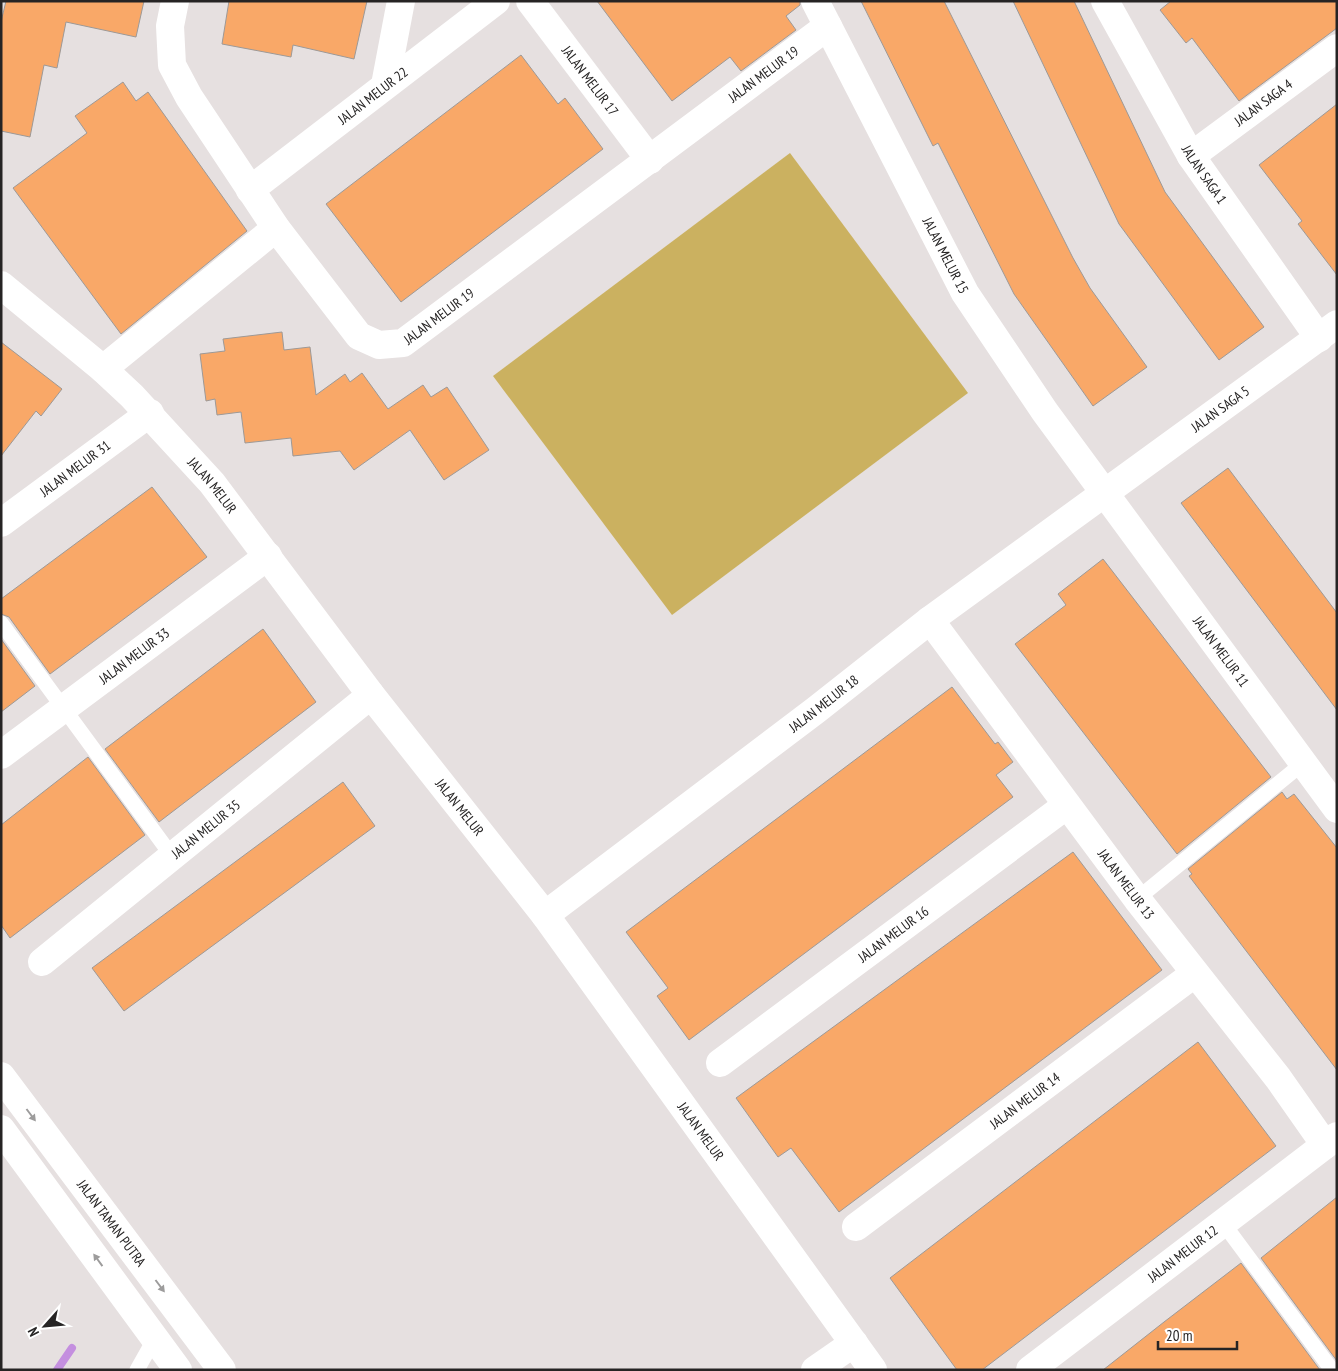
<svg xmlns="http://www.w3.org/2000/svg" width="1338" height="1371" font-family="'PT Sans Narrow',sans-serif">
  <rect width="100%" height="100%" fill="#e6e0e0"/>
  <path fill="#cbb160" d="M790,153L968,393L672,615L493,376Z"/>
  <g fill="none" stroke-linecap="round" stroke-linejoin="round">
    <path stroke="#c48fdf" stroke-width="8" d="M57,1370L72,1348"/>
  </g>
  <g fill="#f9a868" stroke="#9d9997">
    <path d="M6,1H144L136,37L66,22L57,68L44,65L30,137L1,131V22Z"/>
    <path d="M229,1H367L354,59L293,45L291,57L222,44Z"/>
    <path d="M597,1H800V5L786,16L796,30L741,71L730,57L672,101Z"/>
    <path d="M861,1H944L1073,258L1090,288L1147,367L1093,406L1014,294L938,143L933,146Z"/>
    <path d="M1013,1H1074L1165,192L1264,327L1219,360L1119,224Z"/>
    <path d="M1171,1H1337V28L1239,101L1192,38L1186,43L1160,10Z"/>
    <path d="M521,55L558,104L565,98L603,149L401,302L326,204Z"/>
    <path d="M123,82L136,101L148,92L247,231L121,334L13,188L87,133L75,116Z"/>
    <path d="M1337,104V275L1298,224L1302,221L1259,165Z"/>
    <path d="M282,332L284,350L310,347L316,395L345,374L350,382L362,373L388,409L423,385L431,397L447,387L489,450L444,480L410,430L354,470L340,451L293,456L291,438L245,443L241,412L217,415L215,399L206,401L200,354L225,351L223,339Z"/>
    <path d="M1,342L62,389L41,416L36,411L1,456Z"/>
    <path d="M1228,468L1337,613V710L1181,503Z"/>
    <path d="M152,487L207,557L50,674L9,617L1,614V599Z"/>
    <path d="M1103,559L1271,777L1177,854L1015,644L1066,605L1058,594Z"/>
    <path d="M263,629L316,702L159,822L105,749Z"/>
    <path d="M1,639L35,686L1,712Z"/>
    <path d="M952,687L995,744L998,742L1013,762L996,775L1013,797L689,1040L657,996L668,988L626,932Z"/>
    <path d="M88,757L145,835L10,938L1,925V825Z"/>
    <path d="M343,782L375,826L124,1011L92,968Z"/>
    <path d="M1282,792L1287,799L1294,794L1337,848V1070L1189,876L1192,874L1188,869Z"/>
    <path d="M1073,852L1162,970L839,1212L791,1148L778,1157L736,1098Z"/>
    <path d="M1198,1042L1276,1146L982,1370H957L890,1278Z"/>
    <path d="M1337,1197V1361L1261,1258Z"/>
    <path d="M1241,1263L1320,1370H1103L1164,1322Z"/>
  </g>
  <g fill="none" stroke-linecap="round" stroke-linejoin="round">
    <g stroke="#fff" stroke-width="15">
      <path d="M1,623L172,856"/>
      <path d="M1137,899L1302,764"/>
      <path d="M1223,1223L1332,1370"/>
      <path d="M137,1370L155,1338"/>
    </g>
    <g stroke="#fff" stroke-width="28">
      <path id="s1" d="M175,1L170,26L172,65L189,97L276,228L359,336L379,345L403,343L828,26"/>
      <path id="s2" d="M530,1L650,160"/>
      <path id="s3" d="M815,1L965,293L1045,412L1337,809"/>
      <path id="s4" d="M1105,1L1191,156L1319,338"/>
      <path d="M385,85L401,1"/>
      <path id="s5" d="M1191,156L1337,48"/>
      <path id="s6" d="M250,190L496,1"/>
      <path id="s7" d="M1,285L103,369L132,396L212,483L371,695L545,915L873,1370"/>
      <path d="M103,369L276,228"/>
      <path id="s8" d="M1,523L150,413"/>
      <path id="s9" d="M930,620L1137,899L1278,1078L1325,1145"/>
      <path id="s10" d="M1,755L268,556"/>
      <path id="s11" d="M545,915L816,710L930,620L1337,324"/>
      <path id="s12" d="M42,962L371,695"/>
      <path id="s13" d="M720,1063L1067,805"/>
      <path id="s14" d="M856,1227L1194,974"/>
      <path d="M815,1370L854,1343"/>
      <path id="s15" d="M1030,1370L1337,1136"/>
    </g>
    <g stroke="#fff" stroke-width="28">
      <path id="s16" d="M1,1076L222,1370"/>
      <path d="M1,1129L178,1370"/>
    </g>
  </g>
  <defs><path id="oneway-solid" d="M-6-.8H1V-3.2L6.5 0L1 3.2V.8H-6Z" transform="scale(1.25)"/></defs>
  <g fill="#9d9c9c">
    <use href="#oneway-solid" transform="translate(31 1115) rotate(53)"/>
    <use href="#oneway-solid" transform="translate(98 1260) rotate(-126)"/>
    <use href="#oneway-solid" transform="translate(160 1286) rotate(53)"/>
  </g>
  <g text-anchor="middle" stroke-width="4" stroke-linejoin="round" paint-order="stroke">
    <g font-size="14" fill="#262424" stroke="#fff">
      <text dy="5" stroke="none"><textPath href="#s1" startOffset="890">JALAN MELUR 19</textPath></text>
      <text dy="5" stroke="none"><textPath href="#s2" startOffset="100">JALAN MELUR 17</textPath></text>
      <text dy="5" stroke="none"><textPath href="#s6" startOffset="155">JALAN MELUR 22</textPath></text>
      <text dy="5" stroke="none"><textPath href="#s5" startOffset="90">JALAN SAGA 4</textPath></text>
      <text dy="5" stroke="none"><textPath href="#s4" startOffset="200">JALAN SAGA 1</textPath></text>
      <text dy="5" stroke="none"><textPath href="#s3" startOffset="286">JALAN MELUR 15</textPath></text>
      <text dy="5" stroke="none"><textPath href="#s1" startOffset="485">JALAN MELUR 19</textPath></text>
      <text dy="5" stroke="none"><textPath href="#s11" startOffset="844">JALAN SAGA 5</textPath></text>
      <text dy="5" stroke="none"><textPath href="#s8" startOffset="92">JALAN MELUR 31</textPath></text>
      <text dy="5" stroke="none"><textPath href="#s7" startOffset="292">JALAN MELUR</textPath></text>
      <text dy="5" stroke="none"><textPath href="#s3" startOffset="769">JALAN MELUR 11</textPath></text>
      <text dy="5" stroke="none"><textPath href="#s10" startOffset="166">JALAN MELUR 33</textPath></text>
      <text dy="5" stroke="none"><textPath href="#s11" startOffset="350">JALAN MELUR 18</textPath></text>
      <text dy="5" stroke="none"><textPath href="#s7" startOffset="698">JALAN MELUR</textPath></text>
      <text dy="5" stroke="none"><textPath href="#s12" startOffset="211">JALAN MELUR 35</textPath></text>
      <text dy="5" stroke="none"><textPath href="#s9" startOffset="329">JALAN MELUR 13</textPath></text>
      <text dy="5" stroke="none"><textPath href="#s13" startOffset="216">JALAN MELUR 16</textPath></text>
      <text dy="5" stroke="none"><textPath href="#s14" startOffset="211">JALAN MELUR 14</textPath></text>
      <text dy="5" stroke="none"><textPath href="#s7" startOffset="1102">JALAN MELUR</textPath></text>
      <text dy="5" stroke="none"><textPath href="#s16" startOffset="184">JALAN TAMAN PUTRA</textPath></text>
      <text dy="5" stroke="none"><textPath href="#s15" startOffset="192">JALAN MELUR 12</textPath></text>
    </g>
  </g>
  <rect width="1338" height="1371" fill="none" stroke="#262424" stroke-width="5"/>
  <g transform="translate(45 1326) rotate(243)" stroke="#ffffff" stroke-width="4" paint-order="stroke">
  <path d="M0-4L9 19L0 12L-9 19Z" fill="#262424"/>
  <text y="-8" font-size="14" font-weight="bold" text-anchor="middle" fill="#262424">N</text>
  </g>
  <path d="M1158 1341v8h79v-8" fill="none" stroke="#262424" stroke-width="2.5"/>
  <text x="1166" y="1341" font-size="15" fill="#262424" stroke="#ffffff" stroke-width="4" paint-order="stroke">20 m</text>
</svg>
